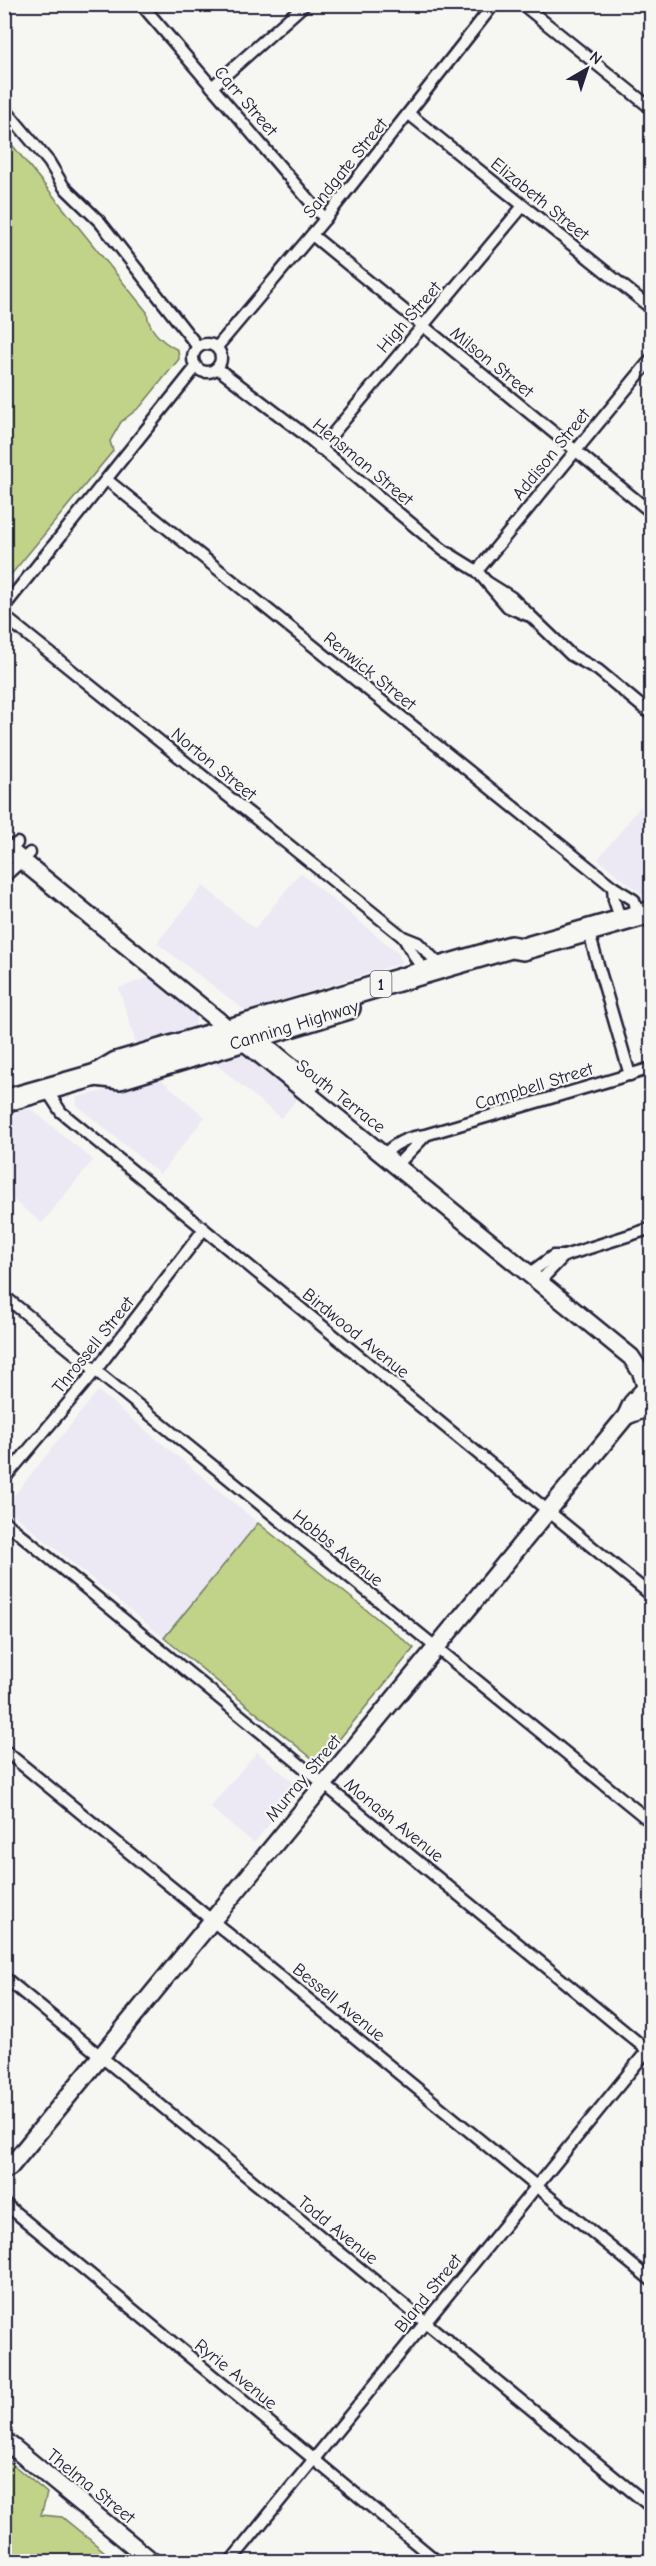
<svg xmlns="http://www.w3.org/2000/svg" width="656" height="2566" font-family="'Comic Neue',sans-serif">
  <rect width="100%" height="100%" fill="#f6f6f2"/>
  <filter id="ink" filterUnits="userSpaceOnUse"><feTurbulence type="fractalNoise" baseFrequency=".0167" numOctaves="2"/><feDisplacementMap in="SourceGraphic" scale="12" xChannelSelector="R" yChannelSelector="G"/><feConvolveMatrix kernelMatrix="1 2 1 2 8 2 1 2 1" color-interpolation-filters="sRGB"/></filter>
  <g filter="url(#ink)">
    <g fill="#ece8f4">
      <path d="M640,807L652,816L651,893L643,895L598,859Z"/>
      <path d="M300,873L399,954L401,963L246,1011L157,943L203,886L255,929Z"/>
      <path d="M150,977L196,1015L195,1028L136,1043L119,988Z"/>
      <path d="M239,1054L253,1059L298,1098L281,1118L212,1061Z"/>
      <path d="M160,1079L205,1117L160,1174L77,1105V1097Z"/>
      <path d="M26,1109L32,1110L93,1160L42,1223L5,1193V1115Z"/>
      <path d="M98,1391L258,1523L164,1638L5,1507Z"/>
      <path d="M257,1752L292,1781L295,1791L254,1843L210,1807Z"/>
    </g>
    <g fill="#c0d388" stroke="#717a62" stroke-width="1.5">
      <path d="M5,136L147,312C148,331 162,342 178,350L179,359L141,406L121,422L110,441L113,451L5,582Z"/>
      <path d="M258,1523L414,1648L319,1764L164,1638Z"/>
      <path d="M5,2458L47,2493L41,2515L62,2517L116,2561H5Z"/>
    </g>
    <g fill="none" stroke-linecap="round" stroke-linejoin="round">
      <g stroke="#22223b" stroke-width="15">
        <g id="street">
          <path d="M141,4L325,219"/>
          <path d="M522,4L652,109"/>
          <path d="M212,87L305,4"/>
          <path d="M4,108L49,162L64,187L100,222L198,347"/>
          <path d="M409,114L652,309"/>
          <path d="M312,235L652,513"/>
          <circle cx="207" cy="358" r="14"/>
          <path d="M217,347L325,219L494,4"/>
          <path d="M217,368L300,431L443,550L477,571L508,607L527,615"/>
          <path d="M320,449L523,206"/>
          <path d="M107,480L613,887L634,900L638,916"/>
          <path d="M477,571L652,358"/>
          <path d="M487,582L511,597L571,655L598,670L652,715"/>
          <path d="M4,607L196,367"/>
          <path d="M4,616L403,937L418,943L442,967"/>
          <path d="M4,857L17,843"/>
          <path d="M4,877L30,853"/>
          <path d="M613,887L614,900L621,921"/>
          <path d="M588,930L630,1075"/>
          <path d="M403,937L424,972"/>
          <path d="M46,1089L61,1112L652,1596"/>
          <path d="M384,1155C395,1142 409,1137 425,1135L652,1068"/>
          <path d="M397,1165L425,1136"/>
          <path d="M530,1273L553,1256H564L652,1228"/>
          <path d="M540,1281L564,1256"/>
          <path d="M4,1296L652,1823"/>
          <path d="M4,1479L96,1370L204,1229"/>
          <path d="M4,1521L652,2054"/>
          <path d="M4,1750L652,2281"/>
          <path d="M4,1977L652,2508"/>
          <path d="M4,2203L438,2562"/>
          <path d="M230,2562L651,2046"/>
        </g>
      </g>
      <g stroke="#22223b" stroke-width="21">
        <g id="secondary">
          <path d="M4,846L631,1357L641,1372L645,1384"/>
          <path d="M249,1032L312,1084"/>
          <path d="M626,1416L652,1406"/>
          <path d="M4,2170L10,2167L626,1416L632,1403L643,1391"/>
          <path d="M4,2440L153,2562"/>
        </g>
      </g>
      <g stroke="#22223b" stroke-width="26">
        <g id="highway">
          <path d="M96,1075L120,1078L349,1008"/>
          <path d="M4,1101L96,1075L116,1063L511,947L523,949L652,912"/>
        </g>
      </g>
      <use href="#street" stroke="#f6f6f2" stroke-width="10"/>
      <use href="#secondary" stroke="#f6f6f2" stroke-width="16"/>
      <use href="#highway" stroke="#f6f6f2" stroke-width="21"/>
    </g>
  </g>
  <g text-anchor="middle" stroke-width="4.5" stroke-linejoin="round" paint-order="stroke">
    <rect fill="#f6f6f2" stroke="#626272" stroke-width="1.5" x="370.5" y="971" width="21" height="26" rx="4.5"/>
    <g font-size="16" font-weight="bold" fill="#22223b">
      <text x="381" y="990">1</text>
    </g>
    <g font-size="18" fill="#22223b" stroke="#f6f6f2">
      <text transform="translate(246 101) rotate(49)" y="6">Carr Street</text>
      <text transform="translate(345 168) rotate(-51)" y="6">Sandgate Street</text>
      <text transform="translate(540 199) rotate(39)" y="6">Elizabeth Street</text>
      <text transform="translate(409 317) rotate(-49)" y="6">High Street</text>
      <text transform="translate(492 362) rotate(39)" y="6">Milson Street</text>
      <text transform="translate(551 454) rotate(-51)" y="6">Addison Street</text>
      <text transform="translate(363 462) rotate(40)" y="6">Hensman Street</text>
      <text transform="translate(370 671) rotate(39)" y="6">Renwick Street</text>
      <text transform="translate(214 764) rotate(39)" y="6">Norton Street</text>
      <text transform="translate(294 1025) rotate(-17)" y="6">Canning Highway</text>
      <text transform="translate(534 1086) rotate(-17)" y="6">Campbell Street</text>
      <text transform="translate(341 1096) rotate(38)" y="6">South Terrace</text>
      <text transform="translate(356 1333) rotate(39)" y="6">Birdwood Avenue</text>
      <text transform="translate(93 1345) rotate(-51)" y="6">Throssell Street</text>
      <text transform="translate(338 1548) rotate(39)" y="6">Hobbs Avenue</text>
      <text transform="translate(303 1778) rotate(-50)" y="6">Murray Street</text>
      <text transform="translate(394 1820) rotate(39)" y="6">Monash Avenue</text>
      <text transform="translate(339 2002) rotate(39)" y="6">Bessell Avenue</text>
      <text transform="translate(338 2230) rotate(39)" y="6">Todd Avenue</text>
      <text transform="translate(428 2293) rotate(-51)" y="6">Bland Street</text>
      <text transform="translate(236 2374) rotate(39)" y="6">Ryrie Avenue</text>
      <text transform="translate(91 2486) rotate(39)" y="6">Thelma Street</text>
    </g>
  </g>
  <rect width="656" height="2566" fill="none" stroke="#f6f6f2" stroke-width="24"/>
  <rect x="12" y="12" width="632" height="2542" fill="none" stroke="#22223b" stroke-width="2" filter="url(#ink)"/>
  <g transform="translate(587 69) rotate(39)" stroke="#f6f6f2" stroke-width="4.5" paint-order="stroke">
  <path d="M0-4.5L10 22L0 15L-10 22Z" fill="#22223b"/>
  <text y="-9" font-size="16" font-weight="bold" text-anchor="middle" fill="#22223b">N</text>
  </g>
</svg>
